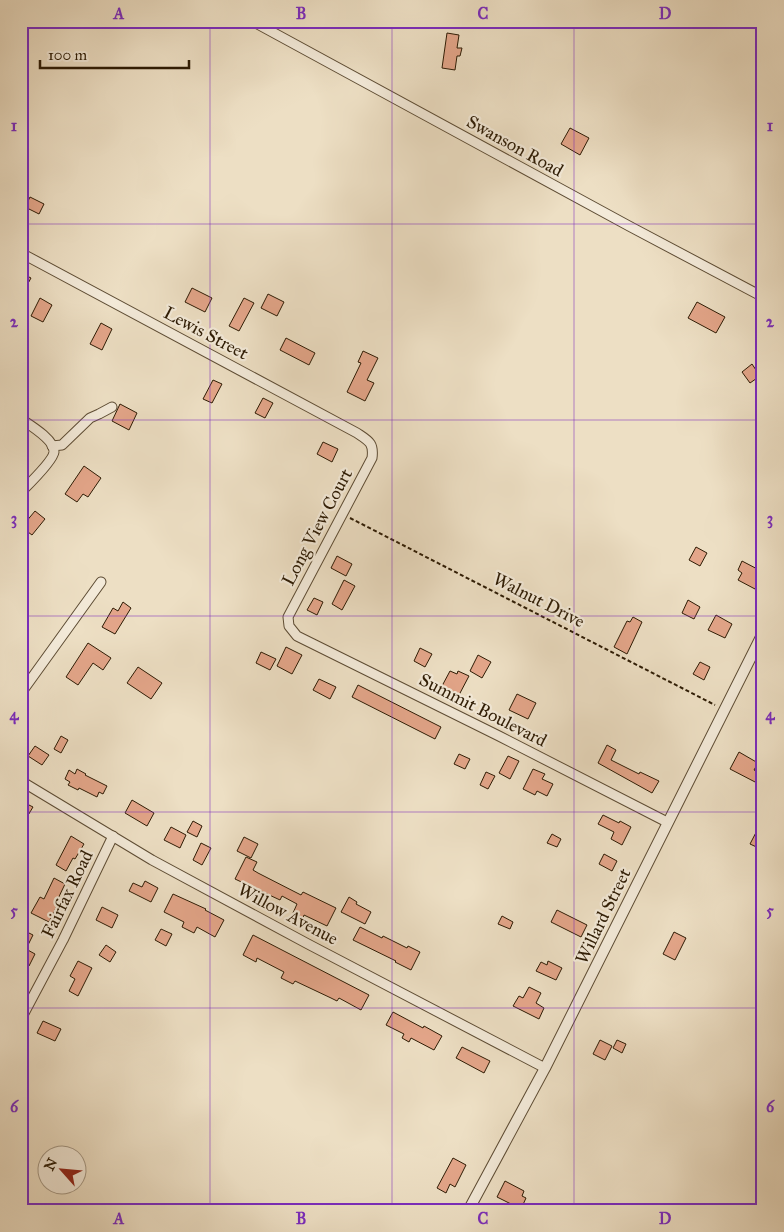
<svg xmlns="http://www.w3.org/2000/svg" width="784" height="1232" font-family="'IM FELL Great Primer',serif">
  <rect width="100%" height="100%" fill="#eddfc4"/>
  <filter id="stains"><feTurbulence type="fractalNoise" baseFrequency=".004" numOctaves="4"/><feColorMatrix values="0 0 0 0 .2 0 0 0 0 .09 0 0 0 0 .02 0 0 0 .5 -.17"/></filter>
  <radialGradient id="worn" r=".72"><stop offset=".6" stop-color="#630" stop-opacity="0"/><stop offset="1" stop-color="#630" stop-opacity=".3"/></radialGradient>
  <g fill="#e4a68a" stroke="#2d1b04">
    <path d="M447,33L459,35L457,48H462L460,56H457L455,70L442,68Z"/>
    <path d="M570,128L589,138L580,155L561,144Z"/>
    <path d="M30,197L44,204L39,214L25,207Z"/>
    <path d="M21,273L31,278L21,296Z"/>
    <path d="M192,288L212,298L205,312L185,302Z"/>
    <path d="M268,294L284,302L277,316L261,308Z"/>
    <path d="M40,298L52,305L43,322L31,316Z"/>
    <path d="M244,298L254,303L239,331L229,326Z"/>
    <path d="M697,302L725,317L716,333L688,318Z"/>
    <path d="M101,323L112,329L102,350L90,344Z"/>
    <path d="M286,338L315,353L309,365L280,350Z"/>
    <path d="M363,351L378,358L367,380L374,383L365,401L347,392L361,363L358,362Z"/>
    <path d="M752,364L760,376L750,383L742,372Z"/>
    <path d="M213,380L222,384L212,403L203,399Z"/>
    <path d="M263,398L273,403L265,418L255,413Z"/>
    <path d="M120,404L137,413L129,430L112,421Z"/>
    <path d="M323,442L338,449L332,462L317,454Z"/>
    <path d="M84,466L101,478L88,497L83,494L77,502L65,494Z"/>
    <path d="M35,511L45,519L32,535L28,532L21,541V520L25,523Z"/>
    <path d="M696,547L707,553L700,566L689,560Z"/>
    <path d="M337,556L352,564L346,576L331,568Z"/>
    <path d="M742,561L763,572L755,589L738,580L742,573L738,570Z"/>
    <path d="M344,580L355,586L342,610L332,604Z"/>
    <path d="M314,598L323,602L317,615L307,610Z"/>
    <path d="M688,600L700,607L694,619L682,613Z"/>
    <path d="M123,602L131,608L115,634L102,627L113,608L118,611Z"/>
    <path d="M716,615L732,624L725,638L708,630Z"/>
    <path d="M633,617L642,622L627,654L614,647L627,621L630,622Z"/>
    <path d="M88,643L111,658L103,670L93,663L78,685L66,677Z"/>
    <path d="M286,647L302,655L292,674L277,666Z"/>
    <path d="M420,648L432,654L425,667L414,661Z"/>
    <path d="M261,652L276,659L270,670L256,663Z"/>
    <path d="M478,655L491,662L482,678L470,671Z"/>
    <path d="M700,662L710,667L704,680L693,674Z"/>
    <path d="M138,667L162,683L151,699L127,683Z"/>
    <path d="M450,671L457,674L458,671L469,676L459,695L442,686Z"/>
    <path d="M319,679L336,687L330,699L313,690Z"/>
    <path d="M358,685L441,727L435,739L352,697Z"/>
    <path d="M517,694L536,703L528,719L509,710Z"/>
    <path d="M61,736L68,740L61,753L54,749Z"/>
    <path d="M607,745L616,750L611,760L639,774L640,772L659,781L652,793L598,763Z"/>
    <path d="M35,746L49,755L42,765L28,756Z"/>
    <path d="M739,752L758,763L754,770L762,774L757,783L730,769Z"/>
    <path d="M459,754L470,759L465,769L454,764Z"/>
    <path d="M508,756L519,761L510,779L499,773Z"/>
    <path d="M77,769L86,774L85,775L107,786L103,794L99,792L97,797L79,788L78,790L68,785L70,782L65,779L69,770L75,774Z"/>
    <path d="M533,769L545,774L542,779L553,784L547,796L537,791L535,795L523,789Z"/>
    <path d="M486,772L495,776L488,789L480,785Z"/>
    <path d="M132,800L154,813L147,826L125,813Z"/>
    <path d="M21,801L33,807L21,827Z"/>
    <path d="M603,815L619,823L620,821L631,827L622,845L611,839L614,832L598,824Z"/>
    <path d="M763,819V850L750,844Z"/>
    <path d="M193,821L202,826L197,837L187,832Z"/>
    <path d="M171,827L186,835L180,848L164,840Z"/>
    <path d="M552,834L561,839L557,847L547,843Z"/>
    <path d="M71,836L84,844L75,859L73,858L66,871L56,865Z"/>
    <path d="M244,837L258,844L251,858L237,851Z"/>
    <path d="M201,843L211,848L202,865L193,860Z"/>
    <path d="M604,854L617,861L612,871L599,864Z"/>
    <path d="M246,857L257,862L253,870L258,873L301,895L303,892L336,908L327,926L304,915L303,918L293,913L297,904L282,896L280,900L235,879Z"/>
    <path d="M54,878L65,884L55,905L57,906L49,922L31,913L40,897L44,899Z"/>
    <path d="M145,881L158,888L151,902L129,891L133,883L142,887Z"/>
    <path d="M173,894L206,909L205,910L224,920L215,937L197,927L194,933L182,927L184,922L164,912Z"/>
    <path d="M349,897L357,902L356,904L371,912L365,924L341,912Z"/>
    <path d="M102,907L118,915L112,928L96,920Z"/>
    <path d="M557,910L587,925L581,937L551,922Z"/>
    <path d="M502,916L513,922L510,929L498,924Z"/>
    <path d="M360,927L382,938L383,936L407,948L408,946L420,952L411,970L395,962L396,961L353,940Z"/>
    <path d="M161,929L172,934L166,946L155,940Z"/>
    <path d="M25,931L33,935L26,949L35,954L29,966L21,962V938Z"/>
    <path d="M674,932L686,938L675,960L663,954Z"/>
    <path d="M253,935L369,995L361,1010L339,998L337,1001L331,998L295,981L293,984L281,978L284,972L257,958L256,962L243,955Z"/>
    <path d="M106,945L116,952L110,962L99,955Z"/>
    <path d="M78,961L92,968L78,996L69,991L75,979L70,976Z"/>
    <path d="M548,961L562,968L556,980L536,971L541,962L547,965Z"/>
    <path d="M529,987L541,993L536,1003L544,1008L539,1019L513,1006L519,996L523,998Z"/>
    <path d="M393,1012L423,1028L424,1026L442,1036L434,1050L411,1038L409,1042L402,1038L404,1034L386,1025Z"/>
    <path d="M43,1021L61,1029L55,1041L37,1033Z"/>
    <path d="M600,1040L612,1046L605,1060L593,1054Z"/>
    <path d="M617,1040L626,1044L622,1053L613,1048Z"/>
    <path d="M462,1047L490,1061L484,1073L456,1058Z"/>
    <path d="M453,1158L466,1165L455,1187L450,1184L446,1193L437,1188Z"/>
    <path d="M505,1181L524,1191L522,1196L526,1198L521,1209L497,1197Z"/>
  </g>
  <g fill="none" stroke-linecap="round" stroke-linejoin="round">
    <g stroke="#5d4c34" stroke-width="11">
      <g id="minor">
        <path d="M252,21L629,226L763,297"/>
        <path d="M21,253L357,433C369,441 374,443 372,458L288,617L289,626L297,636L499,736L667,822"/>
        <path d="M21,419C30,425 55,440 54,452C53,461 28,485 21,492"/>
        <path d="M52,446L62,445L90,418L99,414L112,407"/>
        <path d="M21,693L101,582"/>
        <path d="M21,781L152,860L308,944L545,1068"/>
        <path d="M21,1019L63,940L113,836"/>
      </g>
    </g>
    <g stroke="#5d4c34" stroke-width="12">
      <path id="tertiary" d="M468,1211L545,1068L763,633"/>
    </g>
    <path stroke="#2d1b04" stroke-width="2" stroke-dasharray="4 2.5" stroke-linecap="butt" d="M350,518L715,705"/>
    <use href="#minor" stroke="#f3ead9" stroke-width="9"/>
    <use href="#tertiary" stroke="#f3ead9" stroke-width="10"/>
  </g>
  <path fill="none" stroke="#7b2cbf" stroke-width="1" stroke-opacity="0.55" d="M210,21V1211M392,21V1211M574,21V1211M21,224H763M21,420H763M21,616H763M21,812H763M21,1008H763"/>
  <g text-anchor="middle" stroke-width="4.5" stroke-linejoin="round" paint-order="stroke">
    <g font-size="18" fill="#2d1b04" stroke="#f3ead9">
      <text transform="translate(515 146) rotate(29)" y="6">Swanson Road</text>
      <text transform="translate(206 333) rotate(28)" y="6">Lewis Street</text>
      <text transform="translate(317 527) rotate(-62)" y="6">Long View Court</text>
      <text transform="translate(539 600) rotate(27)" y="6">Walnut Drive</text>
      <text transform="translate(483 710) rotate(27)" y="6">Summit Boulevard</text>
      <text transform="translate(67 894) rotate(-64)" y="6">Fairfax Road</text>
      <text transform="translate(288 914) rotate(28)" y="6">Willow Avenue</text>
      <text transform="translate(603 916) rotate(-64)" y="6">Willard Street</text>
    </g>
  </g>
  <rect width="784" height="1232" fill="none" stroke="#eddfc4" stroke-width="55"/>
  <g transform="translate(62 1170) rotate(297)"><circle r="24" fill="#f3ead9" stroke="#a49784"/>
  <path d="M0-4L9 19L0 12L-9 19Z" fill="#8f2418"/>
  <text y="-8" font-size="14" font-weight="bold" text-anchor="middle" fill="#2d1b04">N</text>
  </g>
  <path d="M40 60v8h149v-8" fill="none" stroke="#2d1b04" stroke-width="2.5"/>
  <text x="48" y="60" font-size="15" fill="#2d1b04" stroke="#f3ead9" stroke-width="4" paint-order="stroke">100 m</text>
  <rect x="28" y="28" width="728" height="1176" fill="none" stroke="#7b2cbf" stroke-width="2"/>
  <g font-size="16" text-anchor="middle" font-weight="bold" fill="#7b2cbf">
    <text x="119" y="19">A</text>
    <text x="301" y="19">B</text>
    <text x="483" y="19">C</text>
    <text x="665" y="19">D</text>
    <text x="14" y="131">1</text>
    <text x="770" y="131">1</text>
    <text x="14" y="327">2</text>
    <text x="770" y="327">2</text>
    <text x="14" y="524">3</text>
    <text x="770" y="524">3</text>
    <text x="14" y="720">4</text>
    <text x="770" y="720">4</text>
    <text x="14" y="916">5</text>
    <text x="770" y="916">5</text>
    <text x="14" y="1112">6</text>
    <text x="770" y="1112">6</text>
    <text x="119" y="1224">A</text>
    <text x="301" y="1224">B</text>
    <text x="483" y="1224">C</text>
    <text x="665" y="1224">D</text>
  </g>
  <rect width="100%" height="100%" filter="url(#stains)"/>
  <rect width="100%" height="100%" fill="url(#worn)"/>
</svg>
